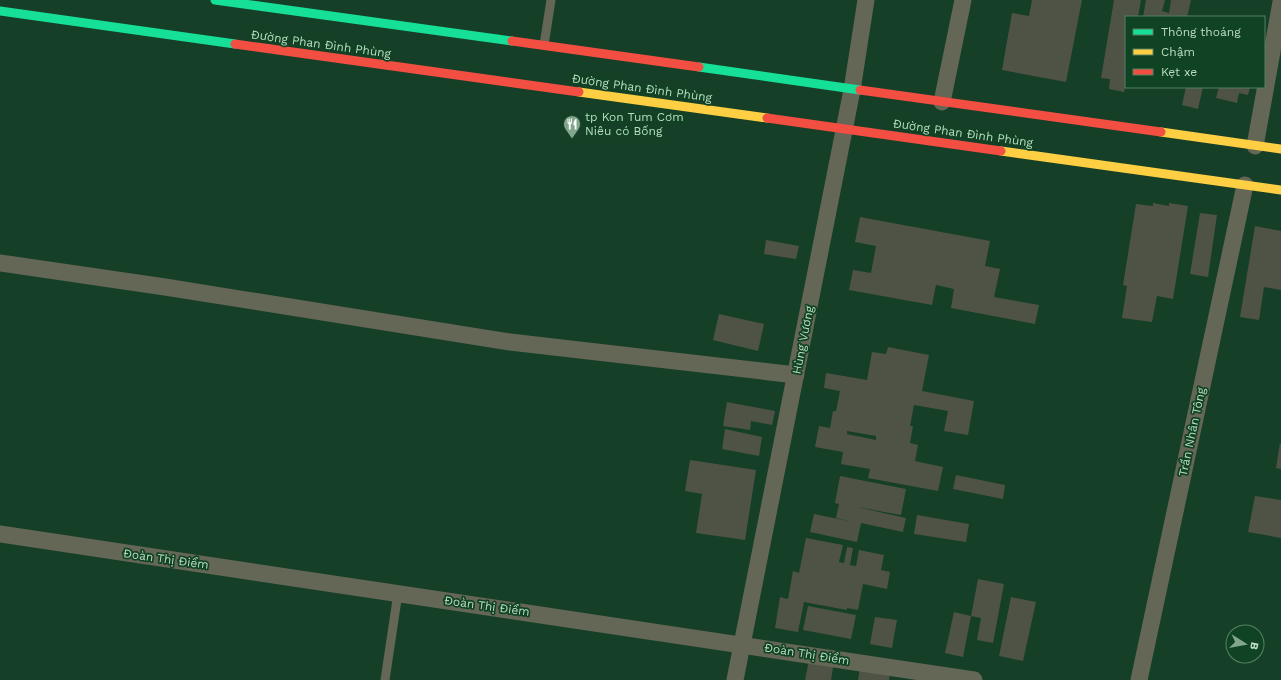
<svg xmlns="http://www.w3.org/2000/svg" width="1281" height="680" font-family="'Work Sans',sans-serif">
  <rect width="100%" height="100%" fill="#163f28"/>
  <g fill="#4e5346" fill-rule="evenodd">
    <path d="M1032,0H1082L1066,82L1002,70L1012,13L1029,16Z"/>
    <path d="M1114,0H1141L1138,17H1126V83L1124,92L1109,89L1110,79L1101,78Z"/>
    <path d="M1146,0H1165L1162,11L1169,13L1171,0H1191L1187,17H1143Z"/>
    <path d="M1186,87H1203L1198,109L1182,105Z"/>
    <path d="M1219,87H1250L1248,95L1239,93L1237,103L1216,98Z"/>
    <path d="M1153,203L1169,206V203L1188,206L1173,299L1157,296L1152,322L1122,318L1127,286L1123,285L1136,204L1153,206Z"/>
    <path d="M1200,213L1217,215L1208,277L1190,274Z"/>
    <path d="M860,217L990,241L985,266L1000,269L994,297L1039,305L1035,324L951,308L954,289L936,285L932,305L849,290L853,270L871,273L876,246L855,242Z"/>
    <path d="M1255,226L1281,231V290L1264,287L1259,320L1240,317Z"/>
    <path d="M766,240L799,246L796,259L764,254Z"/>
    <path d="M719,314L764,324L758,351L713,340Z"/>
    <path d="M888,347L929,355L922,391L974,401L968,435L944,431L948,411L914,405L910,426H913L910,443L918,445L915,461L943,467L938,491L868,478L870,469L841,464L843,452L815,447L819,426L830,428L833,411H836L840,391L824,388L826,373L867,380L872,352L886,354ZM847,431L876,436V440L847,434Z"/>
    <path d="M727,402L775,411L772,425L751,421L750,430L723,426Z"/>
    <path d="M725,429L762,437L759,456L722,449Z"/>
    <path d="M1280,443L1281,444V469L1276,468Z"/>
    <path d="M690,460L756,470L745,540L696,533L702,494L685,491Z"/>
    <path d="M956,475L1005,485L1003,499L953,489Z"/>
    <path d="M840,476L906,489L901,515L857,507L906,518L903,532L861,523L857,542L810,532L814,514L853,522L836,518L839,504L835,503Z"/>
    <path d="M1255,496L1281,500V538L1248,532Z"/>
    <path d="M917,515L969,524L966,542L914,534Z"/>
    <path d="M806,538L843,545L839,562L844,563L847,547L853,548L850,565L856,566L859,550L884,555L881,570L890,572L887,589L863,584L858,610L847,608V610L804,602L798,632L775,628L780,597L788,599L793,571L799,573Z"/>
    <path d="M978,579L1004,584L993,643L977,640L981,618L971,616Z"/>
    <path d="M1011,597L1036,602L1023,661L999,656Z"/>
    <path d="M808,606L856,615L851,639L803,630Z"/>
    <path d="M954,612L971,616L963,657L945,653Z"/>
    <path d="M875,617L897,620L892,648L870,644Z"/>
    <path d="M811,650L835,655L831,680H805Z"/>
    <path d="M862,657L892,663L889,680H858Z"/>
  </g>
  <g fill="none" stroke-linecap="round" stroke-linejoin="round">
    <g stroke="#646656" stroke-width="9">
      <path d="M544,45L551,0"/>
      <path d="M385,680L398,593"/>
    </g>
    <g stroke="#646656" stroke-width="17">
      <path d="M942,102L963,0"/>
      <path d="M1255,146L1281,2"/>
      <path d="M0,263L165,287L510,342L796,375"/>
      <path d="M0,534L974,680"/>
      <path d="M735,680L852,90L866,0"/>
      <path d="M1139,680L1245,185"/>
    </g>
    <g stroke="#16e098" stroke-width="9">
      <path d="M215,0L512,41"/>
      <path d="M0,11L235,44"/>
      <path d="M699,67L860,90"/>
    </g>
    <g stroke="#ffcf43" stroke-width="9">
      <path d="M579,92L767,118"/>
      <path d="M1161,132L1281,149"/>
      <path d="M1001,151L1281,190"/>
    </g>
    <g stroke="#f24e42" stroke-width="9">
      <path d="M512,41L699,67"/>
      <path d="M235,44L579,92"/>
      <path d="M860,90L1161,132"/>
      <path d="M767,118L1001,151"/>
    </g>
  </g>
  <defs>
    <g id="restaurant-pin" transform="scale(0.9)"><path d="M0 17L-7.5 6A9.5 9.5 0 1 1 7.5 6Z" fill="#81a58d" stroke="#104323"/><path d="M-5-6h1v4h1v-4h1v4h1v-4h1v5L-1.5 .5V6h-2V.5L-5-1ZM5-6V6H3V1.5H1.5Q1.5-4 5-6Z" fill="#fff"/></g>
  </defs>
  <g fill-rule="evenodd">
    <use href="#restaurant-pin" x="572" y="124"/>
  </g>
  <g text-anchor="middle" stroke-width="3.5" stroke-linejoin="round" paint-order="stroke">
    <g font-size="12" fill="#bbdcc3" stroke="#104323">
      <text transform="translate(321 44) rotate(8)" y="4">Đường Phan Đình Phùng</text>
      <text transform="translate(642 88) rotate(8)" y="4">Đường Phan Đình Phùng</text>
      <text transform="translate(963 133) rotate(8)" y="4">Đường Phan Đình Phùng</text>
      <text transform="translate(803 340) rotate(-79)" y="4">Hùng Vương</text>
      <text transform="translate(1192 432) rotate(-78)" y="4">Trần Nhân Tông</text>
      <text transform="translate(166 559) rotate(8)" y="4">Đoàn Thị Điểm</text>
      <text transform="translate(487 606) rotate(8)" y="4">Đoàn Thị Điểm</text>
      <text transform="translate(807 654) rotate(9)" y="4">Đoàn Thị Điểm</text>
    </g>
    <g font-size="12" fill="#bbdcc3" stroke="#104323" text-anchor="start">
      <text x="585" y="121">tp Kon Tum Cơm<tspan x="585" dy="14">Niêu có Bống</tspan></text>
    </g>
  </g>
  <rect x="1125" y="16" width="140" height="72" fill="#104323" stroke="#548063"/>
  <rect x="1133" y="29" width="20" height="6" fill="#16e098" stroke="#548063"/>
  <text x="1161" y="36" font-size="12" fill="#bbdcc3">Thông thoáng</text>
  <rect x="1133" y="49" width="20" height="6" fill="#ffcf43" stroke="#548063"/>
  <text x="1161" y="56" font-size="12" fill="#bbdcc3">Chậm</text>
  <rect x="1133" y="69" width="20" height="6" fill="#f24e42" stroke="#548063"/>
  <text x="1161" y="76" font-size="12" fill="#bbdcc3">Kẹt xe</text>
  <g transform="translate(1245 644) rotate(101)"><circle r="19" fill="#104323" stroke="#548063"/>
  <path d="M0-3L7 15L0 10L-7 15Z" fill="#81a58d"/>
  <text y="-6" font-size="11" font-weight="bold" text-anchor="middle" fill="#bbdcc3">B</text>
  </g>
</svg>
